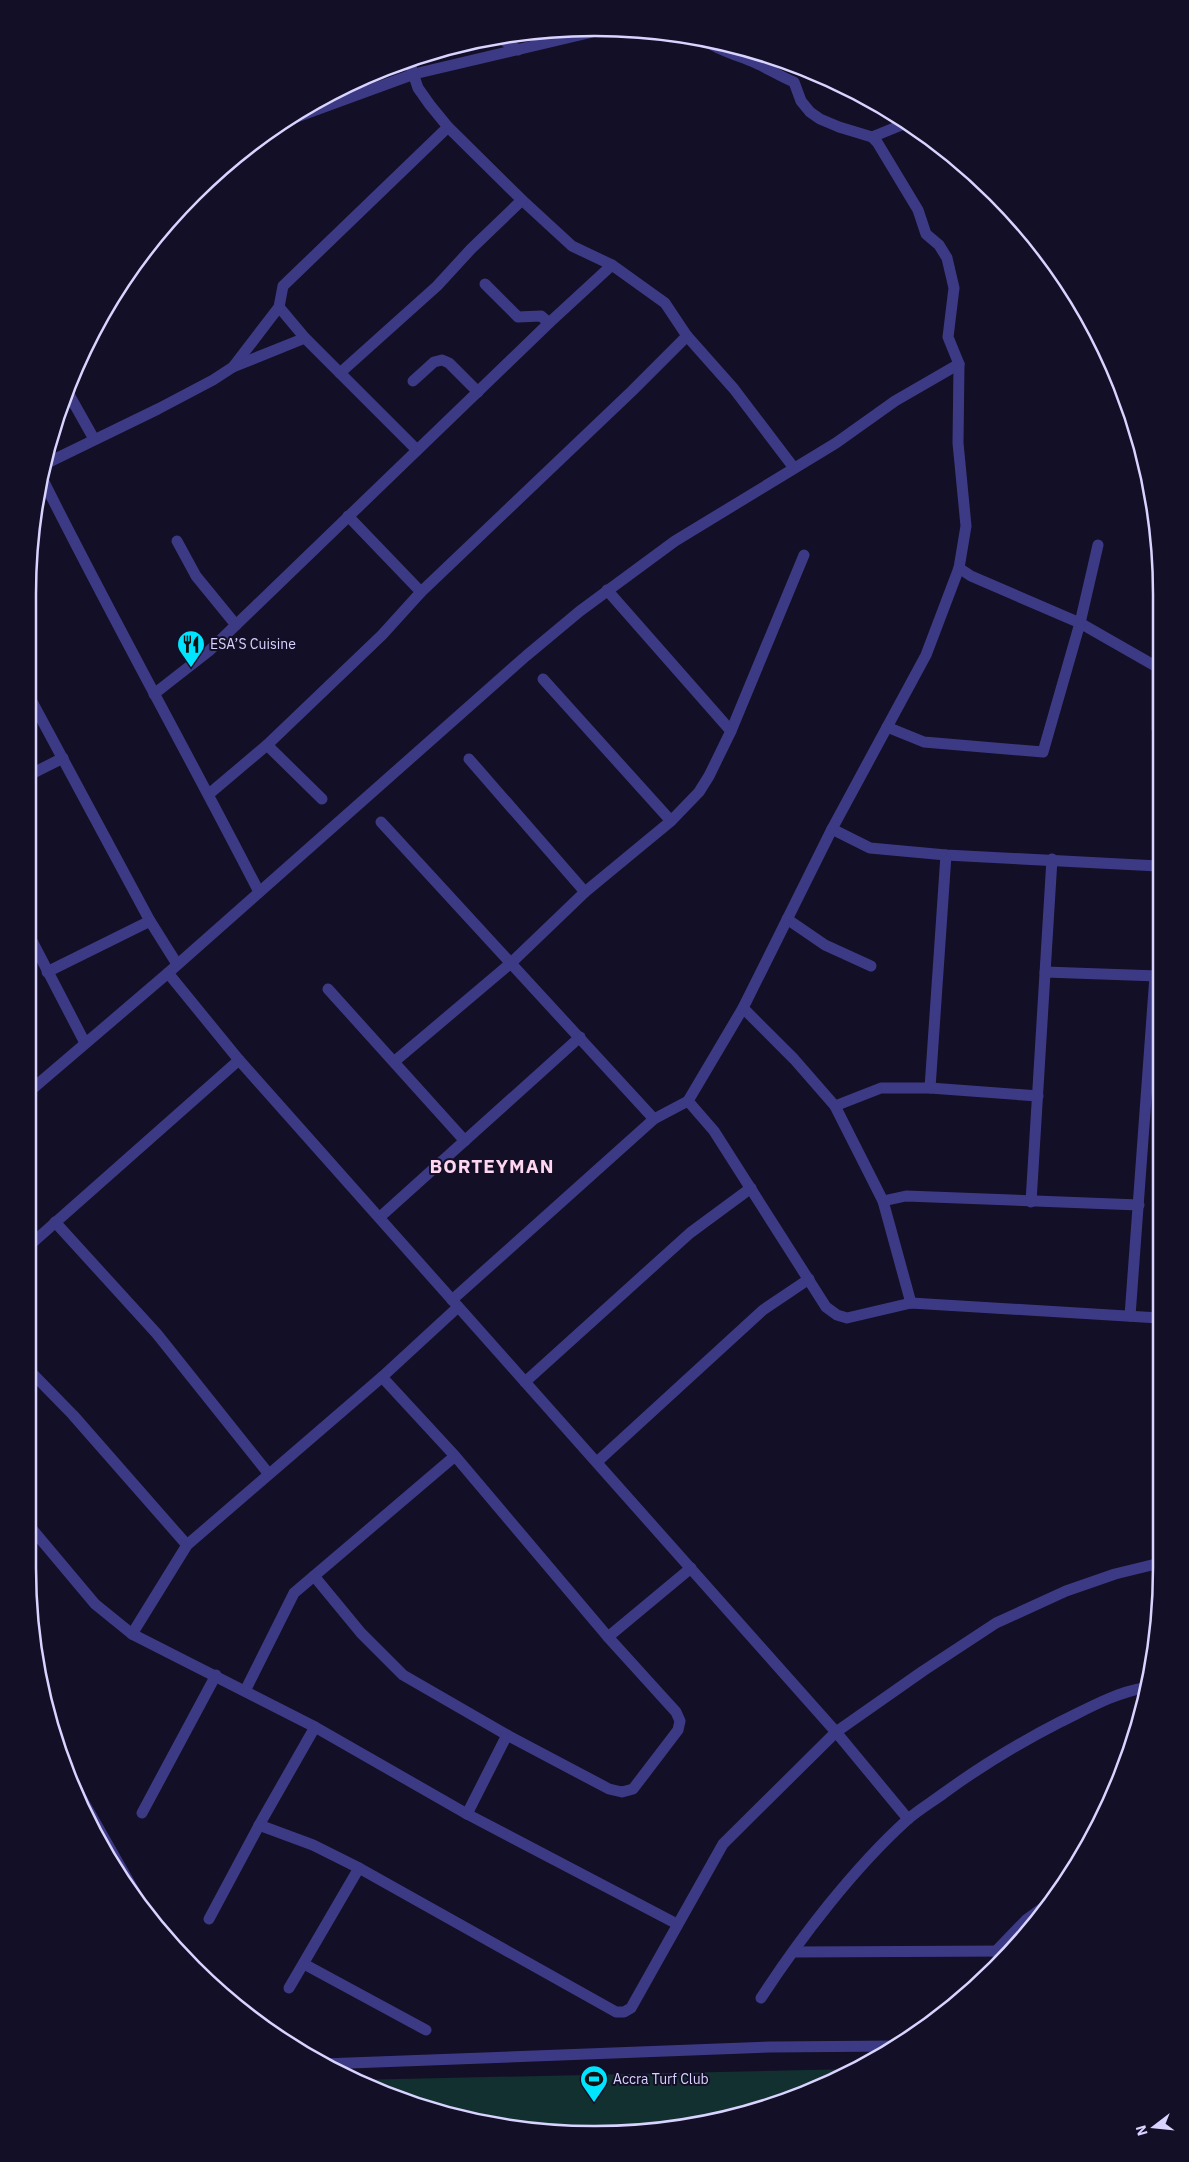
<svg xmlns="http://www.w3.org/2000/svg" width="1189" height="2162" font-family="'IBM Plex Sans',sans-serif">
  <rect width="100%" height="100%" fill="#130f26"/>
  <path fill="#12302f" d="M856,2069L811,2091L705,2124L631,2133L521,2130L447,2115L354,2080Z"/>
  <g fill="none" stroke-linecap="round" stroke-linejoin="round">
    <g stroke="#3d3a85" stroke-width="11">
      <path d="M500,38L518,50"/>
      <path d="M409,61L418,88L430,105L448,127L522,200L572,246L612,265L665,303L687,336L734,389L794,468"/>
      <path d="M291,119L414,74L601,30"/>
      <path d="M872,137L904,124"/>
      <path d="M485,284L518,317L541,316L549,323"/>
      <path d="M279,307L305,338L417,450"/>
      <path d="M233,367L279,307L283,286L448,127"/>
      <path d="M340,373L437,286L471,249L522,200"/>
      <path d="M413,381L434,362L442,360L449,363L478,392"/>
      <path d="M67,391L94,439"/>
      <path d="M47,463L158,409L213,380L233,367L305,338"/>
      <path d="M44,482C113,620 188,754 259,892"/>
      <path d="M348,516L421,592"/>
      <path d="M177,541L196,576L236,625"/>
      <path d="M959,568L971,576L1080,623L1157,667V729"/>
      <path d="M607,590L731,731"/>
      <path d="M543,679L671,821"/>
      <path d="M154,694L209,651L549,323L612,265"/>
      <path d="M29,696L150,921L177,964"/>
      <path d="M887,727L924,742L1043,752L1080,623L1098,545"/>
      <path d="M267,745L322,799"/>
      <path d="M469,759L585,892"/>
      <path d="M29,775L63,758"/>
      <path d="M209,794L267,745L382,635L421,592L632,391L687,336"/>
      <path d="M381,822L654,1119"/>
      <path d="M832,829L870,848L946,855L1158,866"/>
      <path d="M787,919L825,945L871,966"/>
      <path d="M30,937L85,1043"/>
      <path d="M47,972L150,921"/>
      <path d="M1045,972L1158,976"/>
      <path d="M168,973L239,1060L836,1732L908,1819"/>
      <path d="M328,989L465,1141"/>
      <path d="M743,1008L794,1059L835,1106L883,1201L911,1303"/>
      <path d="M395,1061L511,963L585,892L671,821L699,792L709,776L731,731L804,555"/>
      <path d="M930,1088L946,855"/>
      <path d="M31,1090L168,973L526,656L580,611L675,541L836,443L895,401L959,364"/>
      <path d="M688,1101L714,1131L826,1307L837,1315L847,1318L911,1303L1159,1318"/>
      <path d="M835,1106L881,1088H930L1038,1096"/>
      <path d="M883,1201L906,1196L1139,1205"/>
      <path d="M1031,1202L1052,859"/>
      <path d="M380,1217L580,1037"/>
      <path d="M55,1222L157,1334L268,1473"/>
      <path d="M31,1244L239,1060"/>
      <path d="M452,1300L654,1119L688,1101L743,1008L832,829L926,655L959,568L966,526L958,443L959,364L948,337L954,288L947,258L939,245L926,234L918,210L877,142L872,137L839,127L820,119L810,112L801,101L794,82C779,76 766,67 751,61C736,54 721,52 708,42"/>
      <path d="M1130,1316L1155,976"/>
      <path d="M31,1372L73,1415L187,1545"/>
      <path d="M382,1377L455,1456L608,1637L676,1712L680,1721L678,1730L633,1789L622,1792L609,1789L507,1735L403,1675L361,1633L314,1576L455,1456"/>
      <path d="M525,1382L690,1233L751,1188"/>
      <path d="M597,1462L763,1310L809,1279"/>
      <path d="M32,1529L95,1604L132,1634L315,1727L467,1814L677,1924"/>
      <path d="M132,1634L187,1545L382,1377L458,1307"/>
      <path d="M608,1637L691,1568"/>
      <path d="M245,1691L294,1593L314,1576"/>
      <path d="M72,1784L75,1787L150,1919"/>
      <path d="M142,1813L216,1675"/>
      <path d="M467,1814L507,1735"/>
      <path d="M259,1825L313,1845L359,1868L616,2012H624L631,2008L723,1844L836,1732L923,1671L996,1623L1066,1591L1115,1574L1160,1563"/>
      <path d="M209,1919L262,1820L315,1727"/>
      <path d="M996,1951L1026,1920L1048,1904"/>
      <path d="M793,1952L1011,1951"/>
      <path d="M304,1964L426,2030"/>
      <path d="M289,1988L359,1868"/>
      <path d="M761,1998C800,1938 854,1868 907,1820C918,1810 932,1802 944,1793C981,1766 1019,1743 1060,1722C1087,1709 1114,1693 1144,1688"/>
      <path d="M323,2064L770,2047L895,2046"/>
    </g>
  </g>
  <defs>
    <g id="restaurant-pin" transform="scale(1.4375)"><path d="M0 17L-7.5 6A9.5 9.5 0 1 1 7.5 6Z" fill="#00e5ff" stroke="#130f26"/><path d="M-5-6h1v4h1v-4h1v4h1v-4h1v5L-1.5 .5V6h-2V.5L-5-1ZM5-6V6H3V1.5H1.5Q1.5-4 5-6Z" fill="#111"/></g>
    <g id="stadium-pin" transform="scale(1.4375)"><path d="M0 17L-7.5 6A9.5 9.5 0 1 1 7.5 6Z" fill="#00e5ff" stroke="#130f26"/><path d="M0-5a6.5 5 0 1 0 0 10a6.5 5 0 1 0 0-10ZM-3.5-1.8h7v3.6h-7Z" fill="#111"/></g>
  </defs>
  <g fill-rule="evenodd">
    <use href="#restaurant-pin" x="191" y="644"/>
    <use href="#stadium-pin" x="594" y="2079"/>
  </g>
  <g text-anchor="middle" stroke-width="4" stroke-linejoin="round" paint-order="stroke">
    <g font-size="14" fill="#d9d4ff" stroke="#130f26" text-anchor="start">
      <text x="210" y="649">ESA’S Cuisine</text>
      <text x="613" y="2084">Accra Turf Club</text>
    </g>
    <g font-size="19" font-weight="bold" letter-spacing="1" fill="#ffd6f0" stroke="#130f26">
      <text x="492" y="1173">BORTEYMAN</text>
    </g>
  </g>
  <path d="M0 0H1189V2162H0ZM594 36H595A558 558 0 0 1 1153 594V1568A558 558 0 0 1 595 2126H594A558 558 0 0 1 36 1568V594A558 558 0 0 1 594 36Z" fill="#130f26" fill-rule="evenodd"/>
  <path fill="none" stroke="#d9d4ff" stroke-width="2.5" d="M594 36H595A558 558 0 0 1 1153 594V1568A558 558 0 0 1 595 2126H594A558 558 0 0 1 36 1568V594A558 558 0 0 1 594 36Z"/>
  <g transform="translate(1154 2127) rotate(254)" stroke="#130f26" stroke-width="4" paint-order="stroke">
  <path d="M0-4L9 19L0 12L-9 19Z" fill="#d9d4ff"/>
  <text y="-8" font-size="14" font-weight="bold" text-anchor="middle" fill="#d9d4ff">N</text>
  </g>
</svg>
